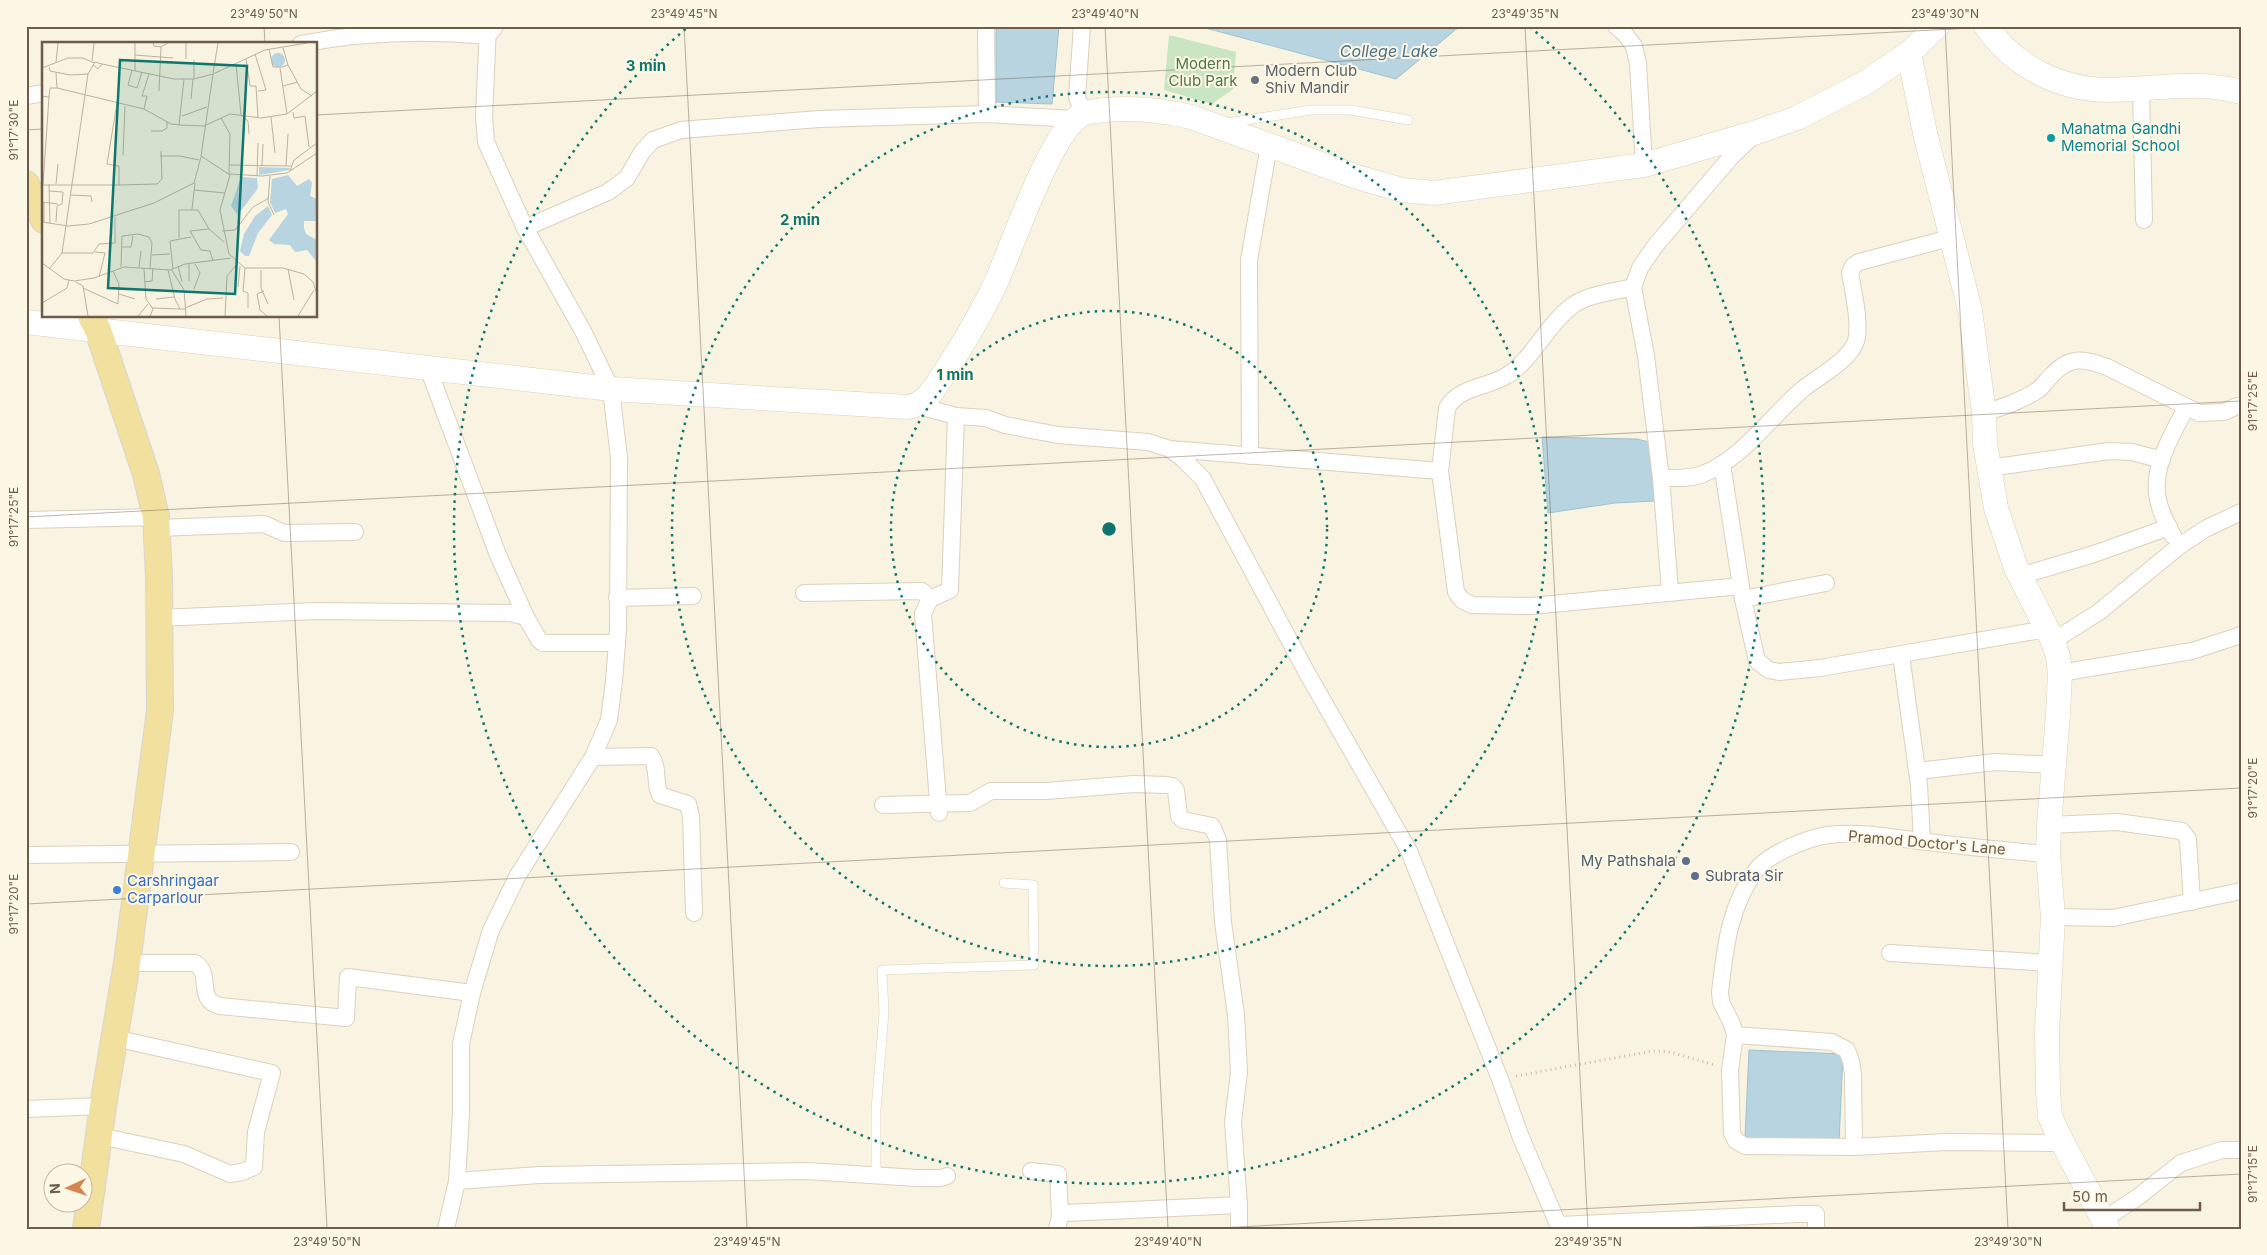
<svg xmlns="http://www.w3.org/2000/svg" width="2267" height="1255" font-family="Inter,sans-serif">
  <rect width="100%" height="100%" fill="#f9f3e1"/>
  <path fill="#cae5c1" d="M1169,35L1236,52L1233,89L1212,104L1164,90Z"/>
  <g fill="#b8d4e0" stroke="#9fc2d1">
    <path d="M996,26H1059L1052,104L996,102Z"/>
    <path d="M1198,26H1460L1396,79Z"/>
    <path d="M1542,437L1637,439L1649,442L1659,476L1654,501L1615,503L1548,513Z"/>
    <path d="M1749,1050L1843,1054L1839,1143L1745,1138Z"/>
  </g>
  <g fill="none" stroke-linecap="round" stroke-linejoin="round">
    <g stroke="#dcd0be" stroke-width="10">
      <g id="lane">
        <path d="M1227,123L1311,110H1351L1408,120"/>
        <path d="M876,1175V1110L884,1012L882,970L1034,965L1033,885L1004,883"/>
      </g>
    </g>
    <g stroke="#dcd0be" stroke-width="18">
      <g id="street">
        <path d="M986,26L987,114"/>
        <path d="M1082,26L1077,97L1083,114"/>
        <path d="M1616,26L1625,34L1634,46L1638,64L1644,165"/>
        <path d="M301,44C364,32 424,30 487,36L494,28"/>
        <path d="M2141,88L2144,220"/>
        <path d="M26,96L44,93"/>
        <path d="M1755,134L1731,157L1655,246L1640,268L1633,287L1646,356L1661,478C1674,478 1691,479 1703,474C1742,459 1772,415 1803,389C1819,376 1850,360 1856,341C1861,324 1853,290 1850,273L1853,266L1859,262L1950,238"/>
        <path d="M525,228L608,192L627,178L642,152L653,140L681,130L819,119L987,114L1075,119"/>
        <path d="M1633,287C1614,292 1588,294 1572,306C1547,324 1531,362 1506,376C1486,388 1460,386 1447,408L1440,471L1456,592L1462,600L1472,605L1531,606L1741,586"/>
        <path d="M428,368L498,555L526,617"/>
        <path d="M918,406L956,416L986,418L1005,425L1058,435L1148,442L1170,449L1183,459L1203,479L1307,673L1409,851L1500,1079L1520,1135L1560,1229"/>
        <path d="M1984,413C2003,407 2021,401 2038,390C2043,386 2046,381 2051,376C2069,356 2083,358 2107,367L2199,413L2224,412L2237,406"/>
        <path d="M1170,449L1440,471"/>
        <path d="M1250,456L1249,260L1269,145"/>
        <path d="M1722,464L1743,599L1757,661L1769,670L1779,672L1820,668L2047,629"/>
        <path d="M1989,468L2109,451L2132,452L2162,460"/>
        <path d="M1661,478L1670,591"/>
        <path d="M26,520L156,517"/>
        <path d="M157,528L264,524L284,533L355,532"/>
        <path d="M2173,536C2168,526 2162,515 2159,504C2149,471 2172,435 2186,408"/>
        <path d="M2020,576L2094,554L2169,527"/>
        <path d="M804,593L922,591L930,599"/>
        <path d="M617,598L693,596"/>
        <path d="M1743,599L1826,583"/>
        <path d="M159,618L315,611L510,613L526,617L539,640L543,643H617"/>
        <path d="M2053,641L2099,612L2178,547L2205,529L2241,512"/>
        <path d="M1901,655L1919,785L1922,841"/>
        <path d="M2060,673L2192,651L2241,635"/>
        <path d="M593,757L651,756C659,767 654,783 660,795L688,804L691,816L694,913"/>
        <path d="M1918,771L1995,762L2054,765"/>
        <path d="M883,805L970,803L991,791H1046L1134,784L1167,785L1172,786L1176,790L1179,816L1183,820L1212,826L1218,840L1223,922L1236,1015L1239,1072L1233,1122L1239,1205"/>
        <path d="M939,813L923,614L930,599L950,590L956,416"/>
        <path d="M2049,825L2117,822L2182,831L2188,839L2192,902"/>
        <path d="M2048,854C2005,851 1962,846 1919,841C1890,837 1858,831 1828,835C1808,838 1770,853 1757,869C1729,905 1725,949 1720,992L1721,1002L1732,1024L1735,1035L1730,1070L1732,1133L1736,1141L1745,1146L1854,1147L1946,1142L2062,1143"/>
        <path d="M26,855L291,852"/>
        <path d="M2053,917L2113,918L2241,891"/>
        <path d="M1890,953L2049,963"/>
        <path d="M127,963H195C213,973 195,1000 220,1006L346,1018L348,977L472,993"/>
        <path d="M1735,1035L1832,1042L1847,1050L1851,1061L1853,1074L1854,1147"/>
        <path d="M26,1109L103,1106"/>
        <path d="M100,1136L184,1154L230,1174L242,1172L254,1167L256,1132L272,1073L114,1038"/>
        <path d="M1031,1171L1058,1174L1060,1216"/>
        <path d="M457,1181L539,1175L807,1171L917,1178H941L947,1176"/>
        <path d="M2103,1220L2138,1197L2181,1163L2222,1150H2241"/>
        <path d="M1559,1225L1798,1214H1816V1229"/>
        <path d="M446,1229L457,1181L461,1113V1044L472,993L491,930L518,875L593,757L609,720L614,681L618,630L619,458L611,389L583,331L525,228L486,142L484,116L488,26"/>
        <path d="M1057,1229L1060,1216L1065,1213L1239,1205V1229"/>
      </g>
    </g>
    <g stroke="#ddd0b9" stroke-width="25">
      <g id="secondary">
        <path d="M1986,26C2014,66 2058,89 2107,90C2152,90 2197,79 2241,92"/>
        <path d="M1909,53L1925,133L1970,310L1984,413L1985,444L1996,508L2016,568L2053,641L2058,657L2060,673L2058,714L2049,825L2048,854L2053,917L2047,1032L2048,1091L2050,1116L2056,1130L2108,1229"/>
        <path d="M26,322L611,389L908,407C928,404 936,385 947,369C964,343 980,315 994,287C1011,251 1051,128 1083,114C1090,111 1098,111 1105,110C1136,107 1162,110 1191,117L1357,177L1402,190L1434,193L1644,165L1757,132L1797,118L1865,83L1909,53L1937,26"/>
      </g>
    </g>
    <g stroke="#d9d5d0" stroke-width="28">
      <g id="primary">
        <path d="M26,184L44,220"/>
        <path d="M86,1229L103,1106L127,963L160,711L159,576L156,517L146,474L98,330L91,316"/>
      </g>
    </g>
    <path stroke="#d0b99f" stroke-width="3" stroke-dasharray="1 4" stroke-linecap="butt" d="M1516,1076L1653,1051L1670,1052L1715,1065"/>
    <use href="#lane" stroke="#fff" stroke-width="9"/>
    <use href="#street" stroke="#fff" stroke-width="16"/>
    <use href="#secondary" stroke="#fff" stroke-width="24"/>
    <use href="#primary" stroke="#f2e09e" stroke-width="26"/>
  </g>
  <path fill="none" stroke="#6d5c4a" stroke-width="1" stroke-opacity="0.45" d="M264,26L265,44M684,26L747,1229M1105,26L1168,1229M1525,26L1588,1229M1945,26L2008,1229M316,115L2010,26M26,130L44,129M279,316L327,1229M26,517L2241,401M26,904L2241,788M1200,1229L2241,1174"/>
  <g fill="none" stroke="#0f766e" stroke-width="2.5" stroke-dasharray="2.5 5">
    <circle cx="1109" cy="529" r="218"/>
    <circle cx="1109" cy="529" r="437"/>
    <path d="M1530 27A655 655 0 1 1 688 27"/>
  </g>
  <circle fill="#6b7280" stroke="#fdf7e6" stroke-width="2" cx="1255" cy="80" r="5"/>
  <circle fill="#0f9aa8" stroke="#fdf7e6" stroke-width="2" cx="2051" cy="138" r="5"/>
  <g fill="#5c6f8a" stroke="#fdf7e6" stroke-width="2">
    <circle cx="1686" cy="861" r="5"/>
    <circle cx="1695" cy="876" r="5"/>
  </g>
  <circle fill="#3f7fe0" stroke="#fdf7e6" stroke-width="2" cx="117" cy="890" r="5"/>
  <g text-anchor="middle" stroke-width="4" stroke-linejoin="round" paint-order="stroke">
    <g font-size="15" fill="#4e7847" stroke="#fdf7e6">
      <text x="1203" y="69">Modern<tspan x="1203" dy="17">Club Park</tspan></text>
    </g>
    <g font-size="15" fill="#5b616d" stroke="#fdf7e6" text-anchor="start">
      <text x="1265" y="76">Modern Club<tspan x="1265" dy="17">Shiv Mandir</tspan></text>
    </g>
    <g font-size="15" fill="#0d838f" stroke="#fdf7e6" text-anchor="start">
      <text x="2061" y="134">Mahatma Gandhi<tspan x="2061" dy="17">Memorial School</tspan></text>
    </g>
    <g font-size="15" fill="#6d5c4a" stroke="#fdf7e6">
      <text transform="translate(1927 843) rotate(5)" y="5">Pramod Doctor's Lane</text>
    </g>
    <g font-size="15" fill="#4e5e75" stroke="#fdf7e6" text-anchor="end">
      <text x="1676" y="866">My Pathshala</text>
      <text x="1705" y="881" text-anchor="start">Subrata Sir</text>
    </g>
    <g font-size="15" fill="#366cbe" stroke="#fdf7e6" text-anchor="start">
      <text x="127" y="886">Carshringaar<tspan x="127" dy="17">Carparlour</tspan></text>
    </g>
    <g font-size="16" font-style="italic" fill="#4a7385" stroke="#fdf7e6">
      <text x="1389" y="57">College Lake</text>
    </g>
  </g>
  <g transform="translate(42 42)">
    <rect width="275" height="275" fill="#f9f3e1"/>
    <path d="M229 18a7 7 0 1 1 14 0a7 7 0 1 1-14 0ZM217,125L247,126L248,128L217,133ZM246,133L255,144L267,137L270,141L268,154L275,157V179H262V186L264,192L275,198V220L265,208L253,210L248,203L232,202L227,198L246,172L244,167L233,171L228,160L230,137ZM199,135L215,136L216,146L196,173L189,164ZM226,164L230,173L216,191L207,214H203L198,209L202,192L213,174Z" fill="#b8d4e0"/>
    <path fill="none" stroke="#bdb2a0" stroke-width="1" d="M93,1V29M111,1L112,4L119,5L126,1M144,1V17M227,7L231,25H240L246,23L241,6M213,12L224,48L216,49M93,13L131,16M204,17L208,44H214L216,76M50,19L52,1M14,20L16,1M60,22L132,37H152L171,32L223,8L265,1M194,22L199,73L206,79L207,92M246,23L259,47L270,54M7,25L8,29L28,33L46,32L53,20L60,22L56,27L51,23M0,26L26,16H41L52,21M238,26L245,72M90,28L86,43L95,46L100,30M14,31L15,46L102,67L129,82L138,83L162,84L188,72L219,76L245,72L275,49M171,31L176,1M171,32L159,114L188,133L178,168L187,212L203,226H241L262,232L271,240L275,252M152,37V18M241,44L256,40M117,49L119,5M0,54L7,55L1,143M7,55L8,46H15M149,57L151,37M102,67L105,54H100L107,32M251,70L252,76L263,74L267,105M140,74L165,65M229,75L233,111M179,76L188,92L187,132M137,83L142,37M109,89H120L125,86V80M81,113L83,64M118,114H138L157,118M188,123L249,124M220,124L221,102M244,124L246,92M248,129L252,118L275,101M188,132L220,134L245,131L275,111M215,134L216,101M228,134L226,160L232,173M7,142L8,181M14,142L16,122M0,143H77V124L65,122L75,61M77,143L115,142L120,137L119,109M152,148L183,151M7,149L21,150L20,162L15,164L14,180M28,153L49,154L50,160M0,160L16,162M150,167L153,141M0,180L26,184L47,182L112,161L152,141L159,115M2,180V160M180,189L193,188L211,165L227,156M137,196V168H156L167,187M80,205H89L91,194M53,210L63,211L57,235M20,211H51L57,202L73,201V175M110,213L128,212M171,219L168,209L159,208L148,189L167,187L182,200M0,221L22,237L32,239L52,236L82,225L128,228L143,222L189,216M136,224L140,240M79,225L80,194L96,192L107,195L110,201L108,226M97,225L99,209M203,226L201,249L206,251V266M7,227L20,211L46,32M102,227L104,257L111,267L108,274M129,227L142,248L144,274M131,227L128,199L149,195M246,227L252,258M126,228L133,257L138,267H143M219,228V246L226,262M147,239V222M34,240L41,244L46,274M102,240L110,239L111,226M196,245L198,224M41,246L76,262L77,242L71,229M152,247L158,231L153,222M222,249L215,252L218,268L225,274M77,252L93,257M114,257L132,255M0,261L25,246L27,238M110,266L138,267M143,266L165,257L181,256M96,274L106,262M183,274L185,234L195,222M256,274L272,248"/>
    <path fill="#0f766e" fill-opacity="0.15" stroke="#0f766e" stroke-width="2.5" d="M78,18L205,24L193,252L66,246Z"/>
    <rect width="275" height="275" fill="none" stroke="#6d5c4a" stroke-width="2.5"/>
  </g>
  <circle cx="1109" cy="529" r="8" fill="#0f766e" stroke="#fdf7e6" stroke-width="2.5"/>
  <g font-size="15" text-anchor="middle" font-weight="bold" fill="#0f766e" stroke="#fdf7e6" stroke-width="4" stroke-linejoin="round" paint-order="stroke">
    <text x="646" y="71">3 min</text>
    <text x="800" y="225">2 min</text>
    <text x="955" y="380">1 min</text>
  </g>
  <rect width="2267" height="1255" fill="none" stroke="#fdf7e6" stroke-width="55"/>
  <g transform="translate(68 1188) rotate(267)"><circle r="24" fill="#fdf7e6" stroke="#c3b9a8"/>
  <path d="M0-4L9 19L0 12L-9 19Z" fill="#d88350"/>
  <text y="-8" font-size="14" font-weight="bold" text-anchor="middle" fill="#6d5c4a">N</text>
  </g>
  <path d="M2064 1202v8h136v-8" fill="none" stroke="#6d5c4a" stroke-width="2.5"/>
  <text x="2072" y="1202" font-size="15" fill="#6d5c4a" stroke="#fdf7e6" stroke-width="4" paint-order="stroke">50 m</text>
  <rect x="28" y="28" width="2212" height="1200" fill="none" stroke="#6d5c4a" stroke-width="2"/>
  <g font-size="12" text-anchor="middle" fill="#6d5c4a">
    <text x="264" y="18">23°49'50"N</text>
    <text x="684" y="18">23°49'45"N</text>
    <text x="1105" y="18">23°49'40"N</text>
    <text x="1525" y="18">23°49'35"N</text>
    <text x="1945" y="18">23°49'30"N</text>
    <text transform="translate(14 130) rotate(-90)" y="4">91°17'30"E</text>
    <text transform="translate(2253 401) rotate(-90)" y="4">91°17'25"E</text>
    <text transform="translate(14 517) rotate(-90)" y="4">91°17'25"E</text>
    <text transform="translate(2253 788) rotate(-90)" y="4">91°17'20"E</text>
    <text transform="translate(14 904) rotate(-90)" y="4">91°17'20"E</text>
    <text transform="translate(2253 1174) rotate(-90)" y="4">91°17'15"E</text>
    <text x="327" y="1246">23°49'50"N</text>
    <text x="747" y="1246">23°49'45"N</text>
    <text x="1168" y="1246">23°49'40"N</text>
    <text x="1588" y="1246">23°49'35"N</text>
    <text x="2008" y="1246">23°49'30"N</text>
  </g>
</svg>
